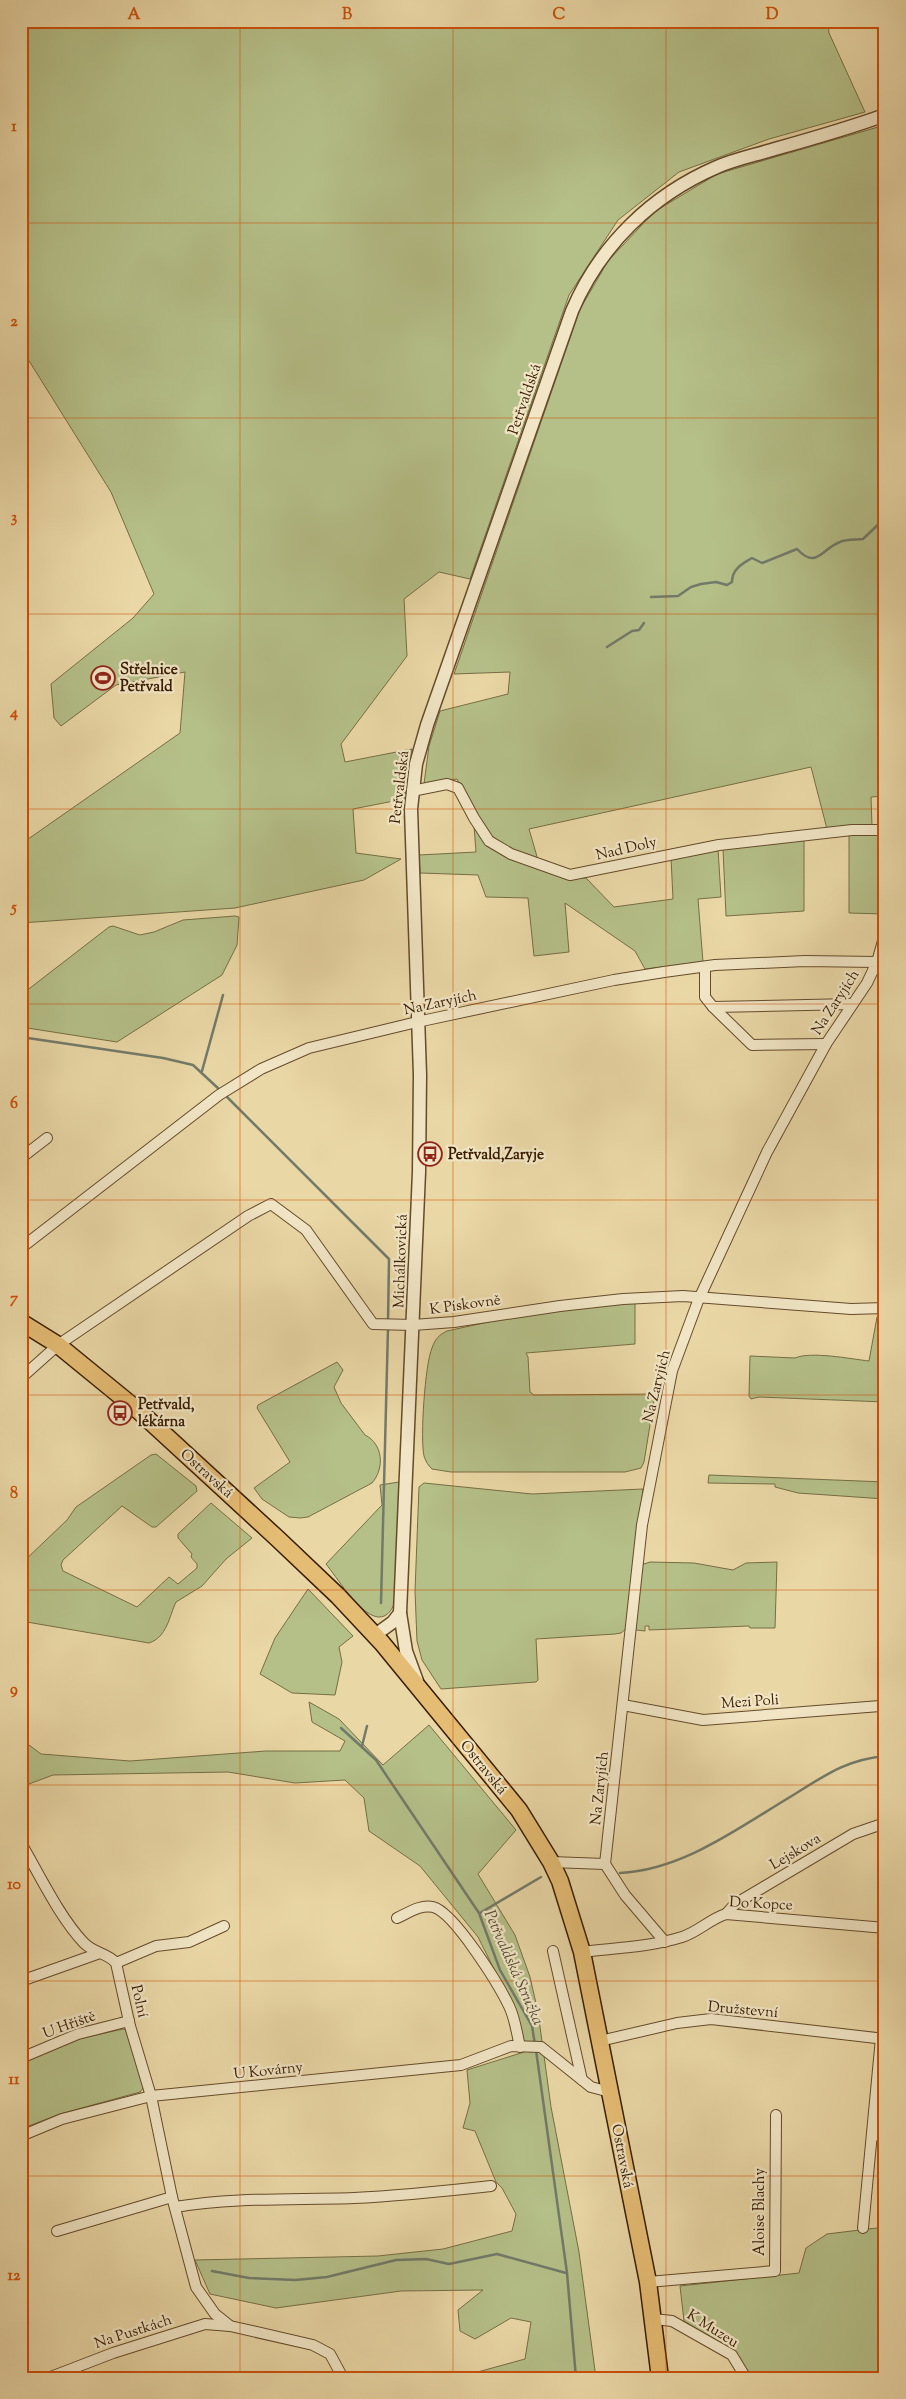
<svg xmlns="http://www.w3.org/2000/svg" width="906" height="2399" font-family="'Sorts Mill Goudy',serif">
  <rect width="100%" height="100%" fill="#ead7a6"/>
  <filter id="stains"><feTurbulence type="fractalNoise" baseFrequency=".004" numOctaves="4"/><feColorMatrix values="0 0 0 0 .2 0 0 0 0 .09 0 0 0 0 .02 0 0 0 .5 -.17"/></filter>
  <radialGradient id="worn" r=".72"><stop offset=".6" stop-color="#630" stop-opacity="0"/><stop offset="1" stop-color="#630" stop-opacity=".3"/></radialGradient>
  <g fill="#b5bf88" stroke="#766e44">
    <path d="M21,21H828L829,33L865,112L769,139L679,172L618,220L569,295L470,579L439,572L404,599L407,656L341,744L345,762L412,749L404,799L353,809L356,853L401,859L364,880L235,908L21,923V844L180,733L185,672L116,685L61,726L54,718L51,684L133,618L154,594L111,492L21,348Z"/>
    <path d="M885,125V796L871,797L872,826L827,829L811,767L529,829L538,860L496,842L480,821L457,779L424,784L429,746L440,711L508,694L510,672L454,674L580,309L608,261L654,212L717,174Z"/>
    <path d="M474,826L485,843L502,855L564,878H586L614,907L673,899L671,858L718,849L721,897L698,899L703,962L645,969L635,951L565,903L569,952L534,956L528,898L486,897L478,875L420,873L419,855L476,852Z"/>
    <path d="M885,834V914L849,913V835Z"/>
    <path d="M804,839V911L726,916L723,849Z"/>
    <path d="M235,916L239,917L237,945L222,975L117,1042L21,1027V995L109,927L113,926L140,935L154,932L183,920Z"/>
    <path d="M635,1301V1344L526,1353L528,1357L530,1392L534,1395L655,1394L644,1462L641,1468L625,1472H451L432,1469C428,1465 426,1462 424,1456C420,1439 425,1364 432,1348C435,1339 439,1335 447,1331L525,1314Z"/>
    <path d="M877,1317H885V1402L759,1397L751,1399L749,1396L750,1356L795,1358C811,1351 851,1359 869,1361Z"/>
    <path d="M337,1362L343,1370L334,1387L341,1403L365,1435C383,1444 385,1468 372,1483L308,1517L300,1518L289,1517L262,1499L254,1488L290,1462L257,1408L258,1405Z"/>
    <path d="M156,1454L196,1486L197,1491L156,1527H152L122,1506L63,1560L61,1565L63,1571L137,1607L169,1577L178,1584L197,1568V1564L191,1557L192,1554L178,1538V1534L211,1503L252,1538L226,1559L202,1586L176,1602C169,1617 167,1637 149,1643L21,1621V1564L67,1520L76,1507L151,1455Z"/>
    <path d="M709,1475L885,1482V1499L798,1493L775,1487V1484L708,1483Z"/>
    <path d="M399,1482L395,1602C378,1646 340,1581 326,1564L382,1505L380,1485Z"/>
    <path d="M424,1483L532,1494L643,1489L627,1628L621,1633L615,1634L536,1639L538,1680L536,1682L441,1689L422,1660L417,1641L415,1591L419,1487Z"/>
    <path d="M650,1562L694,1563L733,1570L746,1563L777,1562L775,1628H750L749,1626L649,1630V1626H645V1631L636,1630L634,1629L641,1565Z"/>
    <path d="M308,1589L353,1636L339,1647L342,1662L335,1695L292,1693L260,1674L275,1638Z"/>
    <path d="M309,1702L339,1719L383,1765L429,1725L516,1830L478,1874L515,1935L530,1977L538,2012L551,2107L579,2252L596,2378H473L474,2373L525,2359L531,2322L511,2318L475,2339L460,2331L458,2310L483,2290L401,2291L276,2308L210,2294L195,2260L378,2256L443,2249L512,2231L516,2214L502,2188L496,2182L475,2131L463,2128L470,2103L467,2070L524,2052L516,2013L478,1937L420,1866L369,1831L364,1798L345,1780L295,1783L228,1772L53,1775L21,1787V1739L41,1754L130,1761L266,1751H340L345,1741L312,1722Z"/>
    <path d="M123,2029L126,2030L144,2087L140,2092L60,2114L21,2129V2063L78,2039Z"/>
    <path d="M885,2227V2378H750L735,2352L684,2321L680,2286L799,2273L806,2248L827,2234Z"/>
  </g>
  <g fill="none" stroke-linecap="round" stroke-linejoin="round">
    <g stroke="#727a69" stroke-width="2.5">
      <path d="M651,597L678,596L691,587L701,584L716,582L727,585L732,582C732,569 742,564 752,558L762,563L797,549C817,570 821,549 840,542C846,539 856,540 863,539L885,518"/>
      <path d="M607,647L632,631L639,630L644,623"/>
      <path d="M21,1037L163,1058L193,1065L220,1090"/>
      <path d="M202,1071L223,995"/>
      <path d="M224,1094L389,1259L388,1323"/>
      <path d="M381,1603L388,1328"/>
      <path d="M341,1728L376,1760L479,1913L500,1970L532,2026L535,2045"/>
      <path d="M362,1746L367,1726"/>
      <path d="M620,1873C684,1870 741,1826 795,1794C827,1774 846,1760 885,1756"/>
      <path d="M480,1913L541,1877"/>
      <path d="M536,2050L567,2273L576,2378"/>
      <path d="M212,2271L249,2278L295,2280L327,2277L396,2260L426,2259L449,2264L497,2254L566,2273"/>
    </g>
    <g stroke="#644b2a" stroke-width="12">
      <g id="minor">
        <path d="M412,791L447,784L458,788L474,818L489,841L511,854L570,875L719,845L852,830H885"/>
        <path d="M877,962L885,934"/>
        <path d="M705,967V997L713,1007L752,1045L826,1044"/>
        <path d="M713,1007L852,1004"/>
        <path d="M21,1158L47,1138"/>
        <path d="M21,1248L219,1095L261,1069L309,1048L417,1022L614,980L664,972L715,965L805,961L877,962L867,983L826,1044L767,1152L698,1301L672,1371L642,1525L605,1864L551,1862"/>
        <path d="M21,1378L58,1345L248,1216L271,1204L306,1230L373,1324L413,1325L454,1322L560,1306L623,1299L683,1296L851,1309L885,1308"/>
        <path d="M623,1705L703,1720L880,1706"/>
        <path d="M21,1843C39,1874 60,1918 84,1943C95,1954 108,1953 116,1963L130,2026L151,2096L172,2197L196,2287L215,2314L230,2326L313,2345L330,2354L343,2378"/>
        <path d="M605,1864L625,1895L665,1942"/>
        <path d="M726,1914L735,1904L853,1834L885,1823"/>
        <path d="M397,1918C408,1913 421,1904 433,1907C454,1912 499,1985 509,2006C515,2018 517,2034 520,2047"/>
        <path d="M553,1951L582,2080"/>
        <path d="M582,1952C614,1948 650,1947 682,1937C698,1932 710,1919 726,1914L885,1928"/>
        <path d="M116,1963L156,1946L189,1942L224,1926"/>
        <path d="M21,1981L97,1954"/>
        <path d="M600,2041L677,2023L711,2019L885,2039"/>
        <path d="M21,2058L78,2034L129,2021"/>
        <path d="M873,2135L885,2136"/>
        <path d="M21,2136L62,2119L151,2096L461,2065L511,2046L541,2047L591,2087L610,2092"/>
        <path d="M175,2207C234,2197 294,2200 354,2198C400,2196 446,2191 491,2186"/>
        <path d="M863,2228L881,2038"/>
        <path d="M57,2231L172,2197"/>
        <path d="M648,2282L775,2271L776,2115"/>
        <path d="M654,2319L672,2321L732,2355L746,2378"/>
        <path d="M48,2378L113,2353L205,2324L230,2326"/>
      </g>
    </g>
    <g stroke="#644b2a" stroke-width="15">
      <g id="tertiary">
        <path d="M375,1635L393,1622L400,1613"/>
        <path d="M417,1681L406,1651L400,1613L419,1172L420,1075L411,809L416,764L427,725L572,311C600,245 652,195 717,167C733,160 751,156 768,151C807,140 847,129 885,115"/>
      </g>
    </g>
    <g stroke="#381c01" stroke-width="19">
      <path id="primary" d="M21,1322L58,1345L140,1412L278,1539L338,1596L382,1643L519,1810L551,1862L560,1881L582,1952L648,2282L660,2378"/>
    </g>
    <use href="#minor" stroke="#f1e5c5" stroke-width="10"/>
    <use href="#tertiary" stroke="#f1e5c5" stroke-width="12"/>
    <use href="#primary" stroke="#e5bc73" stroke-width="16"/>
  </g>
  <path fill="none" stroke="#ce500a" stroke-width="1" stroke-opacity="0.55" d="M240,21V2378M453,21V2378M666,21V2378M21,223H885M21,418H885M21,614H885M21,809H885M21,1004H885M21,1200H885M21,1395H885M21,1590H885M21,1785H885M21,1981H885M21,2176H885"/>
  <defs>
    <g id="stadium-ring" transform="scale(1.25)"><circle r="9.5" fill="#f1e5c5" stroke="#8f2418" stroke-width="1.5"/><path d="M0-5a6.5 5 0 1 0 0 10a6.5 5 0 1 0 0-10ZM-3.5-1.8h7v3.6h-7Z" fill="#8f2418"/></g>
    <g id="bus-ring" transform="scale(1.25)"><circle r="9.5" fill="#f1e5c5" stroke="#8f2418" stroke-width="1.5"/><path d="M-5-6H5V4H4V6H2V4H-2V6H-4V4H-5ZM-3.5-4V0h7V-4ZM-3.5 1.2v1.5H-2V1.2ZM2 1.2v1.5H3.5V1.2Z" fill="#8f2418"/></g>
  </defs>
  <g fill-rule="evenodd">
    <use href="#stadium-ring" x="103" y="678"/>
    <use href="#bus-ring" x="430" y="1154"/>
    <use href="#bus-ring" x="120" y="1413"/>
  </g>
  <g text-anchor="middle" stroke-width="4.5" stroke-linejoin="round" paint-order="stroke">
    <g font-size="15" fill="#381c01" stroke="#f1e5c5">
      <text transform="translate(524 399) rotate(-71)" y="5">Petřvaldská</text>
      <text transform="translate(399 787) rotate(-83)" y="5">Petřvaldská</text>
      <text transform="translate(626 848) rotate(-13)" y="5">Nad Doly</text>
      <text transform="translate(440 1002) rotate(-12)" y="5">Na Zaryjích</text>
      <text transform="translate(835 1002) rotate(-57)" y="5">Na Zaryjích</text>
      <text transform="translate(400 1261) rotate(-88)" y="5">Michálkovická</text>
      <text transform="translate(465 1304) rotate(-8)" y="5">K Pískovně</text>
      <text transform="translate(656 1386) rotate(-76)" y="5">Na Zaryjích</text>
      <text transform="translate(207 1473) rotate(42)" y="5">Ostravská</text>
      <text transform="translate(750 1701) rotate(-4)" y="5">Mezi Poli</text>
      <text transform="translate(484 1767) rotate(51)" y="5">Ostravská</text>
      <text transform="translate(599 1788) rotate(-84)" y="5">Na Zaryjích</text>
      <text transform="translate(795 1851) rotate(-31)" y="5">Lejskova</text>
      <text transform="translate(761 1903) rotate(3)" y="5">Do Kopce</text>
      <text transform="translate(140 2001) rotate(77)" y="5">Polní</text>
      <text transform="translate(743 2009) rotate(5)" y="5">Družstevní</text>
      <text transform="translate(69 2024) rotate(-20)" y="5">U Hřiště</text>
      <text transform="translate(268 2070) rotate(-6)" y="5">U Kovárny</text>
      <text transform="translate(623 2156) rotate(79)" y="5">Ostravská</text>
      <text transform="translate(759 2212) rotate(-90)" y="5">Aloise Blachy</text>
      <text transform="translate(713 2328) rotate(32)" y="5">K Muzeu</text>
      <text transform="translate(133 2331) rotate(-18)" y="5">Na Pustkách</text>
    </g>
    <g font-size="15" font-weight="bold" fill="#381c01" stroke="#f1e5c5" text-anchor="start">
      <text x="120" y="674">Střelnice<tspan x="120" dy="17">Petřvald</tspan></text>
      <text x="448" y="1159">Petřvald,Zaryje</text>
      <text x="138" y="1409">Petřvald,<tspan x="138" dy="17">lékárna</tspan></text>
    </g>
    <g font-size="16" font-style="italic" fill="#554b35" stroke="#f1e5c5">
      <text transform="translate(515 1967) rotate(66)" y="6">Petřvaldská Stružka</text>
    </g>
  </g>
  <rect width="906" height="2399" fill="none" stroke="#ead7a6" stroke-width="55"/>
  <rect x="28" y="28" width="850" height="2344" fill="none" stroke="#ce500a" stroke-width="2"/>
  <g font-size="16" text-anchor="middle" font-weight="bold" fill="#ce500a">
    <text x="134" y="19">A</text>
    <text x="347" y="19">B</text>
    <text x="559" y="19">C</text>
    <text x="772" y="19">D</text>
    <text x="14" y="131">1</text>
    <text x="14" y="326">2</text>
    <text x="14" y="522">3</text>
    <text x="14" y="717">4</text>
    <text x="14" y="912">5</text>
    <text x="14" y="1108">6</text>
    <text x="14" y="1303">7</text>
    <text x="14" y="1498">8</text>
    <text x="14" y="1694">9</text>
    <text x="14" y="1889">10</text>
    <text x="14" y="2084">11</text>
    <text x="14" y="2280">12</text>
  </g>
  <rect width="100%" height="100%" filter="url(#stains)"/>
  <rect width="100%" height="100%" fill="url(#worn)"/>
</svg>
